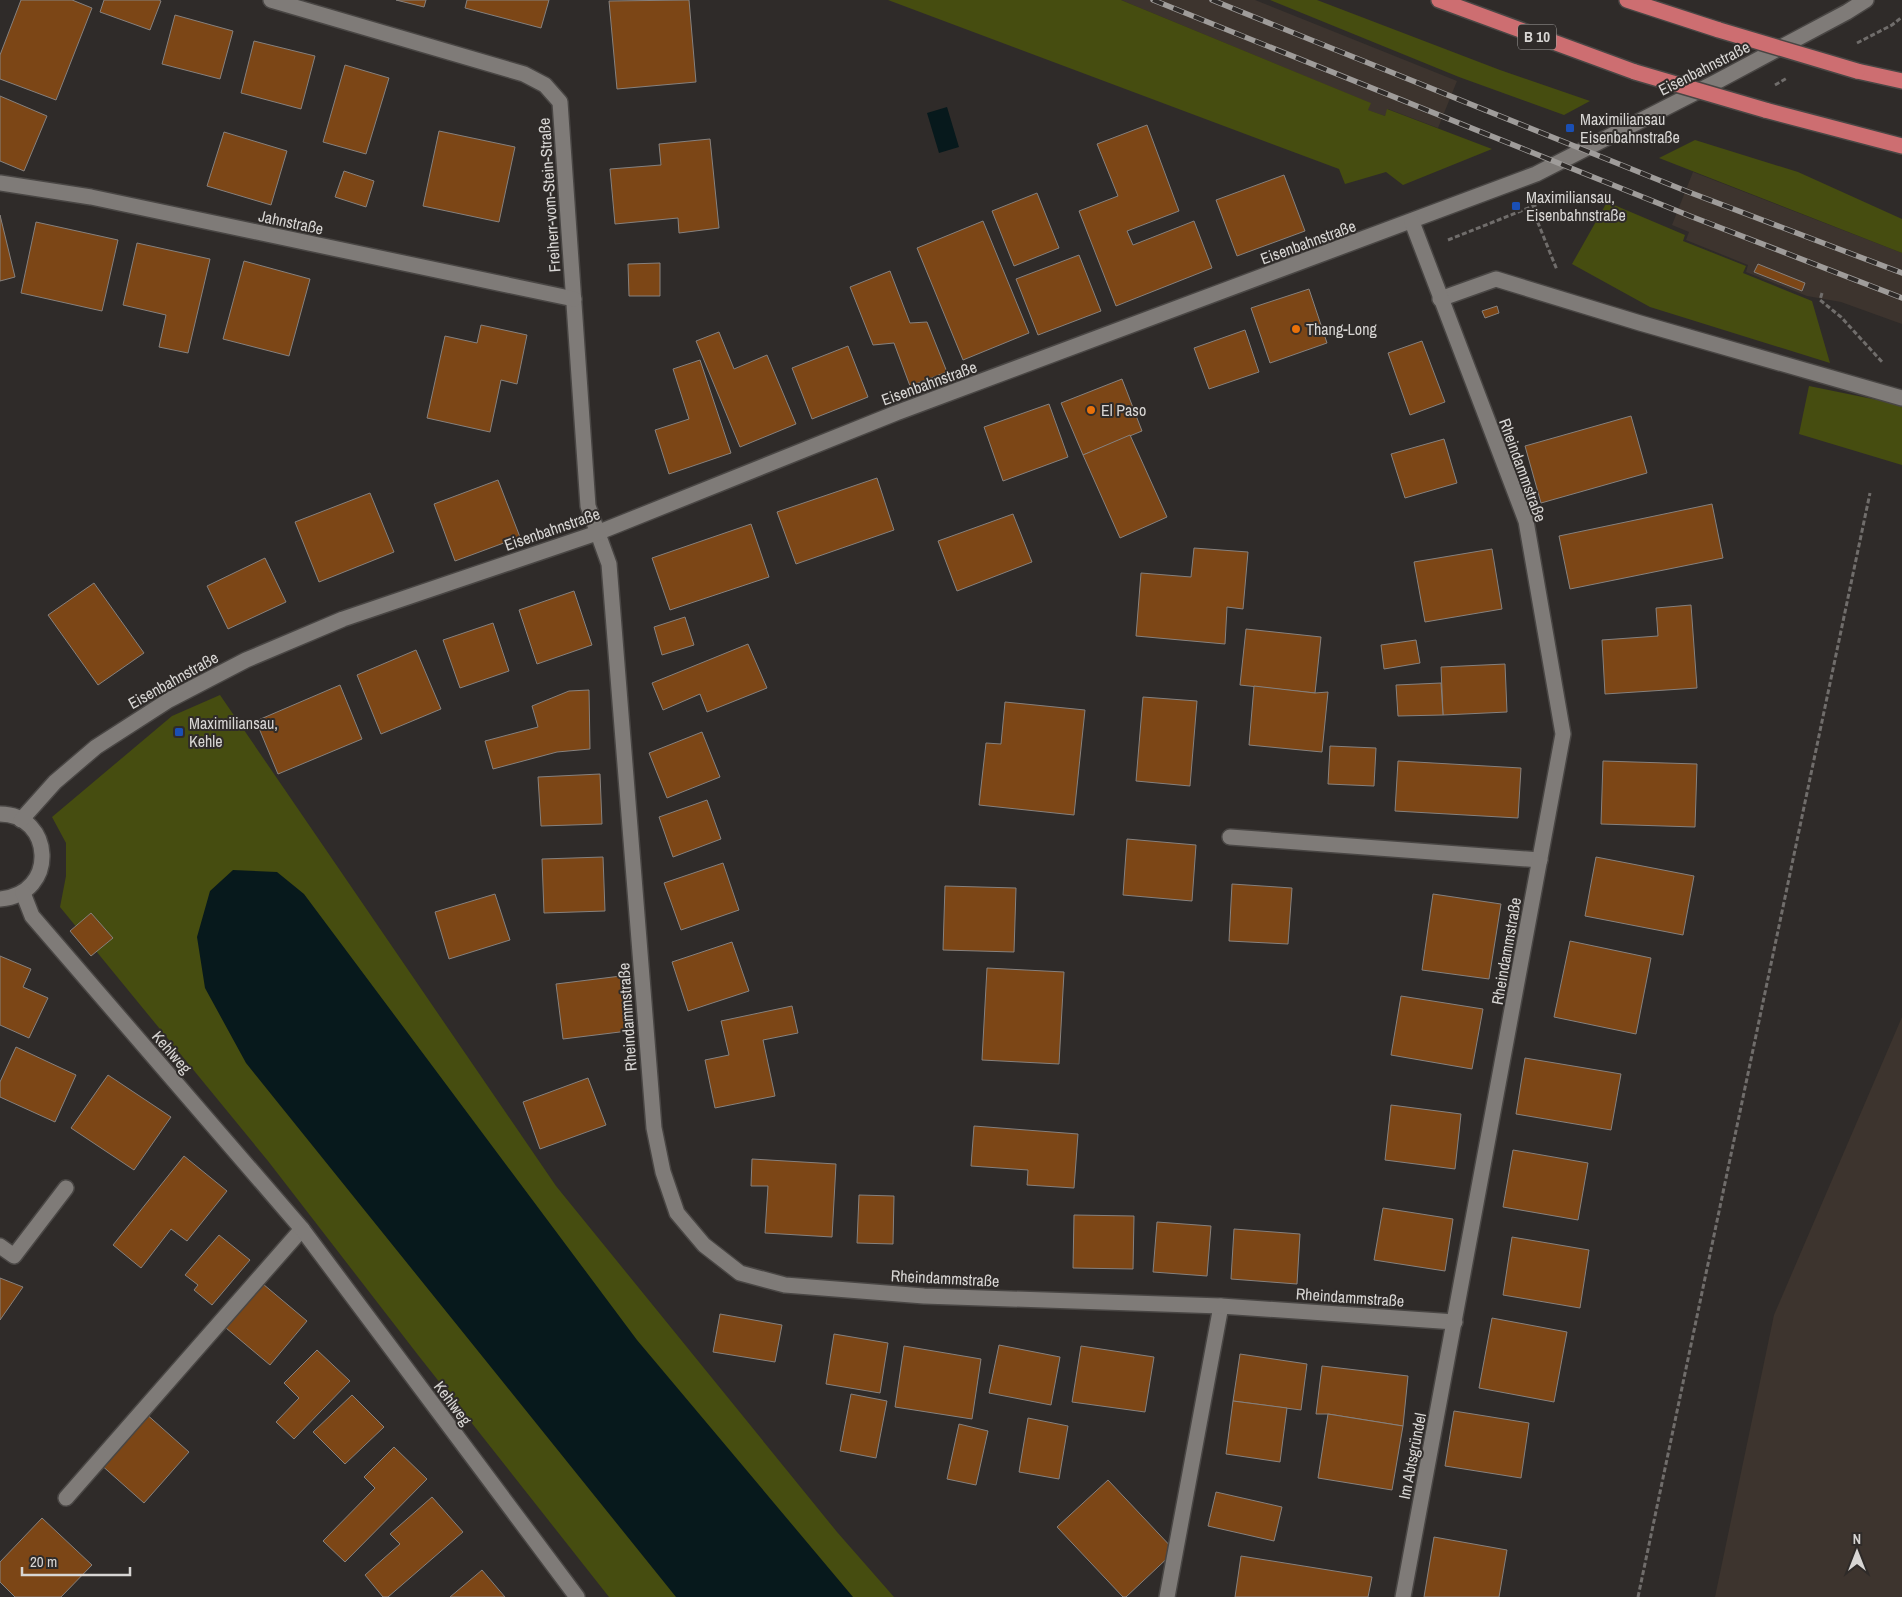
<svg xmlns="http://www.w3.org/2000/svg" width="1902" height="1597" font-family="'Archivo Narrow',sans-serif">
  <rect width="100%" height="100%" fill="#2f2b29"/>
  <g fill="#3d342e">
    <path d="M1121,0H1255L1457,81L1438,128L1388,109L1385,116L1367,110L1370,103Z"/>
    <path d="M1693,172L1902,253V324L1841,302L1807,296L1746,272L1748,265L1686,240L1689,232L1672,225Z"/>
    <path d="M1902,1017V1597H1715L1774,1315Z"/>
  </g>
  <g fill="#464d10">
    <path d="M888,0H1121L1371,103L1368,110L1385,116L1387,109L1492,149L1403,185L1386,172L1345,184L1339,169Z"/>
    <path d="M1270,0H1317L1500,70L1590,101L1564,115L1459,77Z"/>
    <path d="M1695,140L1798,172L1902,219V253L1659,158Z"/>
    <path d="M1607,202L1685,235L1683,241L1746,266L1743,273L1812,301L1830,363L1650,307L1572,264Z"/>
    <path d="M1809,386L1902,405V465L1799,434Z"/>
    <path d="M220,695L556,1186L837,1532L894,1597H609L418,1355L268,1161L60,907L66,876V843L52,817L172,716Z"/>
  </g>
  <g fill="#07191c">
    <path d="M947,107L959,147L939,153L927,113Z"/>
    <path d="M233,870L277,872L304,894L637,1340L853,1597H676L246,1063L205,988L197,937L210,891Z"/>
  </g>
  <g fill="#7c4616" stroke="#86817e">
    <path d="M21,0H72L92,8L56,100L0,79V55Z"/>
    <path d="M104,0H159L161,1L150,30L100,12Z"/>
    <path d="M396,0H426L424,7Z"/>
    <path d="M467,0H549L541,28L465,8Z"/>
    <path d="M689,0L696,82L617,89L609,1Z"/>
    <path d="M175,15L233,31L220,79L162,64Z"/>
    <path d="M254,41L315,56L301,109L241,93Z"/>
    <path d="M345,65L389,78L366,154L323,142Z"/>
    <path d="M0,96L47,116L24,171L0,161Z"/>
    <path d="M1147,125L1179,211L1127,231L1133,245L1194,221L1212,268L1116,306L1079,211L1118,196L1097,144Z"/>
    <path d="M439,131L515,147L499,222L423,206Z"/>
    <path d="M224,132L287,151L271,205L207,186Z"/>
    <path d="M710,139L719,228L679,233L678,218L615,224L610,169L661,165L659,144Z"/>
    <path d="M344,171L374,181L366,207L335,197Z"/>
    <path d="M1284,175L1305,231L1237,256L1216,200Z"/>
    <path d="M1037,193L1059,248L1014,266L992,211Z"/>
    <path d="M0,215L15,277L0,281Z"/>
    <path d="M983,221L1029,333L963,360L917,248Z"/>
    <path d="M36,222L118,240L102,311L21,293Z"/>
    <path d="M137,243L210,259L188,353L159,347L166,315L123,305Z"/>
    <path d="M1079,255L1101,311L1038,335L1016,279Z"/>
    <path d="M244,261L310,279L289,356L223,339Z"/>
    <path d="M660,263V296H629L628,264Z"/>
    <path d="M1758,264L1805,283L1802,291L1754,272Z"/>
    <path d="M890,271L910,323L927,322L947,372L910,386L894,343L873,345L850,287Z"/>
    <path d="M1309,289L1327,343L1270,363L1251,308Z"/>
    <path d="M1497,306L1499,313L1485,318L1482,311Z"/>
    <path d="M481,325L527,335L517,384L501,380L490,432L427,418L445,336L477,343Z"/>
    <path d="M1245,330L1259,372L1209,389L1194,348Z"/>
    <path d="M719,332L734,369L767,355L796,424L740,447L696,341Z"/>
    <path d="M1422,341L1445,402L1410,415L1388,353Z"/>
    <path d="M848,346L868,397L812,419L792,368Z"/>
    <path d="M700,360L731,453L669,474L655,430L689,419L673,369Z"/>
    <path d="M1122,379L1142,431L1083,455L1061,403Z"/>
    <path d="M1049,404L1068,457L1003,481L984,427Z"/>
    <path d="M1631,416L1647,473L1541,503L1525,446Z"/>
    <path d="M1130,435L1167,517L1120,538L1083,455Z"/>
    <path d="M1444,439L1457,483L1405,498L1391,454Z"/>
    <path d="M877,478L894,530L796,564L777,512Z"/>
    <path d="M498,480L520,537L455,561L434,504Z"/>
    <path d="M370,493L394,552L319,582L295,522Z"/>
    <path d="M1712,504L1723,558L1570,589L1559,536Z"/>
    <path d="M1013,514L1032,562L957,591L938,541Z"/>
    <path d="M751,524L769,577L670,610L652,558Z"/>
    <path d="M1194,548L1248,552L1243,609L1227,607L1225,644L1136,636L1141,573L1191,577Z"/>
    <path d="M1492,549L1502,609L1425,622L1414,562Z"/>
    <path d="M265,558L286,602L228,629L207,586Z"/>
    <path d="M94,583L144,653L98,685L48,615Z"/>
    <path d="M574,591L592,645L537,664L519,610Z"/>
    <path d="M1691,605L1697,688L1605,694L1602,640L1658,636L1656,608Z"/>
    <path d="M685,617L694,645L662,655L654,627Z"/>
    <path d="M493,623L509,671L460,688L443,640Z"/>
    <path d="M1246,629L1321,637L1315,693L1240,685Z"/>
    <path d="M1416,640L1420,663L1384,669L1381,645Z"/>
    <path d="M748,644L767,688L707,712L700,694L663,710L652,683Z"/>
    <path d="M416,650L441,709L381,734L357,675Z"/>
    <path d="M1505,664L1507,712L1443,715L1441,667Z"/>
    <path d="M1441,683L1443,715L1398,716L1396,685Z"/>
    <path d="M340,685L362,739L278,774L256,721Z"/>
    <path d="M1254,686L1315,693L1328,692L1322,752L1249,745Z"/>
    <path d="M589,690L590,749L557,752L493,769L485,741L538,727L532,706L569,691Z"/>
    <path d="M1143,697L1197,701L1190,786L1136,781Z"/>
    <path d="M1005,702L1085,710L1074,815L979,805L986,743L1001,744Z"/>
    <path d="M702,732L720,777L667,798L649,753Z"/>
    <path d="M1330,746L1376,748L1374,786L1328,784Z"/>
    <path d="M1398,761L1521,768L1518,818L1395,811Z"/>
    <path d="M1603,761L1697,764L1695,827L1601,824Z"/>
    <path d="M600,774L602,824L541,826L538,777Z"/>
    <path d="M707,800L721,839L673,857L659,817Z"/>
    <path d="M1127,839L1196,845L1192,901L1123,895Z"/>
    <path d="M603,857L605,911L544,913L542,859Z"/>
    <path d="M1596,857L1694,876L1683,935L1585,916Z"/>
    <path d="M723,863L739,910L681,930L664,883Z"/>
    <path d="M1232,884L1292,888L1288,944L1229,941Z"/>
    <path d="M945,886L1016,888L1014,952L943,950Z"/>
    <path d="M495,894L510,940L449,959L435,912Z"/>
    <path d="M1433,894L1501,904L1489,979L1422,970Z"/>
    <path d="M91,913L113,938L91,956L70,931Z"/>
    <path d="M1570,941L1651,958L1636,1034L1554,1017Z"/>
    <path d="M732,942L749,991L688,1011L672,962Z"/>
    <path d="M0,956L31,969L23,987L48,998L29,1038L0,1025Z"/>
    <path d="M987,968L1064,972L1059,1064L982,1060Z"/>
    <path d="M621,976L628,1031L563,1039L556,984Z"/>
    <path d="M1401,996L1483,1009L1472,1069L1391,1055Z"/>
    <path d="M792,1006L798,1033L763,1040L775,1096L715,1108L705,1060L729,1055L721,1021Z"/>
    <path d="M16,1047L76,1075L55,1122L0,1097V1082Z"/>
    <path d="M1525,1058L1621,1074L1611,1130L1516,1114Z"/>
    <path d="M108,1075L171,1117L134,1170L71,1128Z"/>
    <path d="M588,1078L606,1125L540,1149L523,1102Z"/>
    <path d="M1391,1105L1461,1114L1455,1169L1385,1160Z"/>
    <path d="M974,1126L1078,1134L1074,1188L1027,1185L1028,1170L971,1166Z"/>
    <path d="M1513,1150L1588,1163L1578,1220L1503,1207Z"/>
    <path d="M184,1156L227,1191L187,1241L171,1229L141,1268L113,1245Z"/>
    <path d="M752,1159L836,1164L832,1237L765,1233L768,1186H751Z"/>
    <path d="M859,1195L894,1196L893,1244L857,1243Z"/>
    <path d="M1383,1208L1453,1219L1445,1271L1374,1260Z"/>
    <path d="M1074,1215L1134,1216L1133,1269L1073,1268Z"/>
    <path d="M1157,1222L1211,1226L1207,1276L1153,1272Z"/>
    <path d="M1234,1229L1300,1234L1297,1284L1231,1279Z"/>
    <path d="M219,1235L250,1260L212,1305L194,1290L198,1285L185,1275Z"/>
    <path d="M1512,1237L1589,1250L1580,1308L1503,1295Z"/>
    <path d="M0,1278L23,1287L0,1320Z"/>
    <path d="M263,1284L307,1321L270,1365L226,1328Z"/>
    <path d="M720,1314L782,1325L775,1362L713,1352Z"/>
    <path d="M1492,1318L1567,1332L1554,1402L1479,1388Z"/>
    <path d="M834,1334L888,1343L880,1393L826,1384Z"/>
    <path d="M999,1345L1060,1357L1051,1405L989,1393Z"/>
    <path d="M904,1346L981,1359L972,1419L895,1407Z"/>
    <path d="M1081,1346L1154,1357L1145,1412L1072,1402Z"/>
    <path d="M317,1350L350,1381L294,1439L276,1422L299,1398L284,1383Z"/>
    <path d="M1240,1354L1307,1364L1301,1410L1233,1401Z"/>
    <path d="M1322,1366L1408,1376L1403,1426L1328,1414H1316Z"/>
    <path d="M851,1394L887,1401L876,1458L840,1451Z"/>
    <path d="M352,1395L384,1427L345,1464L313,1432Z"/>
    <path d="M1233,1401L1287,1408L1280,1462L1226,1454Z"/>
    <path d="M1454,1411L1529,1423L1521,1478L1445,1466Z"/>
    <path d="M144,1412L189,1452L144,1503L99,1463Z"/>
    <path d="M1328,1414L1403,1426L1392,1490L1318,1478Z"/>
    <path d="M1028,1418L1068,1426L1059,1479L1019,1472Z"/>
    <path d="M959,1424L988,1431L976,1485L947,1479Z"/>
    <path d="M394,1447L427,1479L345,1562L323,1541L375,1488L364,1477Z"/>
    <path d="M1108,1480L1175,1551L1126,1597H1123L1057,1527Z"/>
    <path d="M1216,1492L1282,1507L1274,1541L1208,1526Z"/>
    <path d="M432,1497L463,1532L388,1597H383L365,1575L400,1544L390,1534Z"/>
    <path d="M42,1518L92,1565L61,1597H15L0,1582V1562Z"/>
    <path d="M1434,1537L1507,1550L1499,1597H1424Z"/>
    <path d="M1241,1556L1372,1577L1368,1597H1235Z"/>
    <path d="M482,1570L505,1597H450Z"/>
  </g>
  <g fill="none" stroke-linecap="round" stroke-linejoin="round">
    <g stroke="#494644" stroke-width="18">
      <g id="lane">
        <path d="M1440,299L1496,279L1640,323L1902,398"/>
        <path d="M0,1246L14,1256L66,1188"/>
        <path d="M66,1498L302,1229"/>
        <path d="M1167,1597L1221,1306"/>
      </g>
    </g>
    <g stroke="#494644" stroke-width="18">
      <g id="street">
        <path d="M271,0L524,74L545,85L560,102L588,506L609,564L654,1128L663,1172L677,1213L704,1245L740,1273L785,1285L924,1296L1221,1306L1455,1322"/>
        <path d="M0,183L91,197L574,299"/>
        <path d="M0,814C53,814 59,894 0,899"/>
        <path d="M21,820L55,782L96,747L169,700L246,660L343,619L597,533L896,413L1536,174L1716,82L1847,12L1866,0"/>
        <path d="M1230,837L1540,860"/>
        <path d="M23,893L32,916L302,1229L577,1597"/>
        <path d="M1403,1597L1563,734L1526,521L1412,222"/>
      </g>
    </g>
    <g stroke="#494644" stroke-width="18">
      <g id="highway">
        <path d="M1439,0L1635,72"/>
        <path d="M1627,0L1719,30"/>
        <path d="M1857,71L1902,81"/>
        <path d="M1765,110L1902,146"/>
      </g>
    </g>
    <g stroke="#706d6b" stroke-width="3" stroke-dasharray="5 2.5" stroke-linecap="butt">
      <path d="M1857,43L1892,25L1902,17"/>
      <path d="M1775,85L1787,78"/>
      <path d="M1532,208L1557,270"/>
      <path d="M1448,240L1546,201"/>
      <path d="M1822,293L1820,300L1841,317L1883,363"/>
      <path d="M1638,1597L1870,493"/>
    </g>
    <use href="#lane" stroke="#7f7b78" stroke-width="15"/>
    <use href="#street" stroke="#7f7b78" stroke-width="15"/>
    <use href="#highway" stroke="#cd6e71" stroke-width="15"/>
    <g stroke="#9f9c9a" stroke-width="5.5">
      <g id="rail">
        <path d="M1153,0L1690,216L1902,298"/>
        <path d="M1212,0L1686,191L1902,273"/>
      </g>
    </g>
    <use href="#rail" stroke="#2f2b29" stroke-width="4" stroke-dasharray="11" stroke-linecap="butt"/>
    <g stroke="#494644" stroke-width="18" stroke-linecap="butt">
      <g id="highway-bridge">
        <path d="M1719,30L1857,71"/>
        <path d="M1635,72L1765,110"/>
      </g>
    </g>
    <use href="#highway-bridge" stroke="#cd6e71" stroke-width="15"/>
  </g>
  <g fill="#1a4fb4" stroke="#2f2b29" stroke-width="2">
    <rect x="1565" y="123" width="10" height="10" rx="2.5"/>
    <rect x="1511" y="201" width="10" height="10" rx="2.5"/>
    <rect x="174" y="727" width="10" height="10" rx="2.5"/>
  </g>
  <g fill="#e8710a" stroke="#2f2b29" stroke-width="2">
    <circle cx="1296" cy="329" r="5"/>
    <circle cx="1091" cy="410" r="5"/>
  </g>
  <g text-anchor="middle" stroke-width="4" stroke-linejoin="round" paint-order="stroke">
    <rect fill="#2f2b29" stroke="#a5a3a1" stroke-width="1" x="1518" y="24.5" width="38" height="25" rx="4"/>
    <g font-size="15" font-weight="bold" fill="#d8d6d4">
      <text x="1537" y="42">B 10</text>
    </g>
    <g font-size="16" fill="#d8d6d4" stroke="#2f2b29">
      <text transform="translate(1704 68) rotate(-27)" y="6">Eisenbahnstraße</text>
      <text transform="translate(549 195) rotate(-94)" y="6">Freiherr-vom-Stein-Straße</text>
      <text transform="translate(291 222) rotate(12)" y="6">Jahnstraße</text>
      <text transform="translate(1308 242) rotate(-20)" y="6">Eisenbahnstraße</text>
      <text transform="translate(929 383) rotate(-20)" y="6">Eisenbahnstraße</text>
      <text transform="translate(1523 470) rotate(70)" y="6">Rheindammstraße</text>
      <text transform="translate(552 529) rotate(-19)" y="6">Eisenbahnstraße</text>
      <text transform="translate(173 680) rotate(-29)" y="6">Eisenbahnstraße</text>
      <text transform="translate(1506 951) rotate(-80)" y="6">Rheindammstraße</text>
      <text transform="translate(627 1017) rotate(-94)" y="6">Rheindammstraße</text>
      <text transform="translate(172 1052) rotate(49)" y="6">Kehlweg</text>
      <text transform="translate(945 1278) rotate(3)" y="6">Rheindammstraße</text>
      <text transform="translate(1350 1297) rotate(4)" y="6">Rheindammstraße</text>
      <text transform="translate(453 1403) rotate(53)" y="6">Kehlweg</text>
      <text transform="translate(1412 1456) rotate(-79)" y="6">Im Abtsgründel</text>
    </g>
    <g font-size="16" fill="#d8d6d4" stroke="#2f2b29" text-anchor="start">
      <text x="1580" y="125">Maximiliansau<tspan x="1580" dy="18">Eisenbahnstraße</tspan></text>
      <text x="1526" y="203">Maximiliansau,<tspan x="1526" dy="18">Eisenbahnstraße</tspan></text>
      <text x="1306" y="335">Thang-Long</text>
      <text x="1101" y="416">El Paso</text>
      <text x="189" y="729">Maximiliansau,<tspan x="189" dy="18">Kehle</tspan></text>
    </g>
  </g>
  <g transform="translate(1857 1552)" stroke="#2f2b29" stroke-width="4" paint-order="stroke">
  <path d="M0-4L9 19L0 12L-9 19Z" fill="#d8d6d4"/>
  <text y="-8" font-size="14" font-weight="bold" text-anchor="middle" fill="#d8d6d4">N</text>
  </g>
  <path d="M22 1567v8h108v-8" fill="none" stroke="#d8d6d4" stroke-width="2.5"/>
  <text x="30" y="1567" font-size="15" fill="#d8d6d4" stroke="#2f2b29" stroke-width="4" paint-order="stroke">20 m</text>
</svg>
